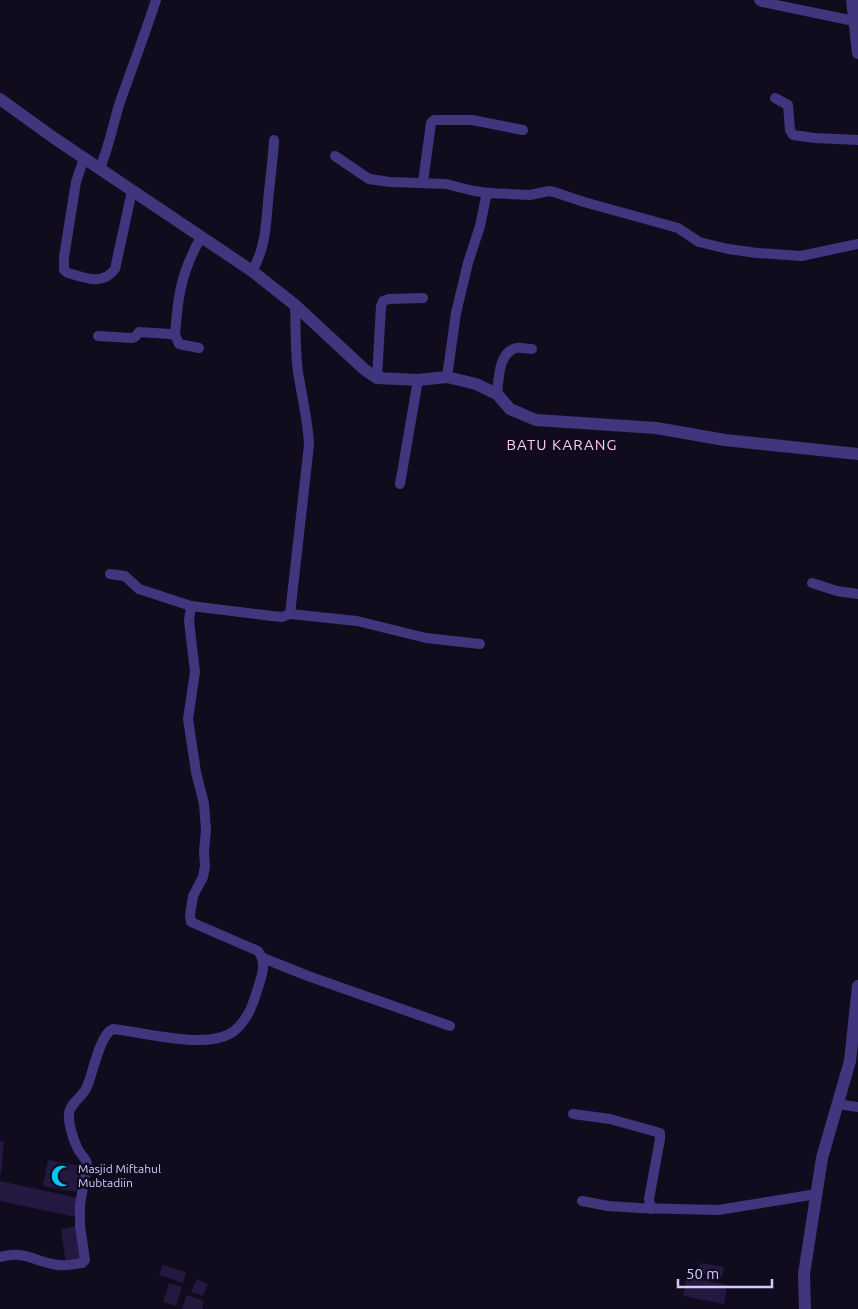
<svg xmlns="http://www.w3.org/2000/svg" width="858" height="1309" font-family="Ubuntu,sans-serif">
  <rect width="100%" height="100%" fill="#100c1e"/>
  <g fill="#23183f">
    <path d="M0,1141H4L1,1174H0Z"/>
    <path d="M48,1160L81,1166L76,1192L43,1186Z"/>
    <path d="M0,1181L78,1198L76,1217L0,1201Z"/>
    <path d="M78,1226L83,1261L66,1264L61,1229Z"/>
    <path d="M700,1263L724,1267L722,1277L699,1273Z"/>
    <path d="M163,1265L186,1272L183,1283L159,1275Z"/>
    <path d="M687,1277L727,1285L724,1304L683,1296Z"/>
    <path d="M197,1279L208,1284L203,1296L191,1292Z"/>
    <path d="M169,1283L182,1287L176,1306L163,1302Z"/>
    <path d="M187,1295L204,1301L202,1309H182Z"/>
  </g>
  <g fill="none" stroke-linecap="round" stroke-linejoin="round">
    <g stroke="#3f367e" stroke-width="10">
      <path d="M759,0L762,2L854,21"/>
      <path d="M775,98L788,105L790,130L793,135L815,138L858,140"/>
      <path d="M335,156L369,179L390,182L446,184L474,191L489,193"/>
      <path d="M84,158L76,182L64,257V270L68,273C86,278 102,286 115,269L132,191"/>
      <path d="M100,168C109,147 113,124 120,102C132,68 145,34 156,0"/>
      <path d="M423,182L431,123L434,120H472L523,130"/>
      <path d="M252,271C267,246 266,220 269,191C271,174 273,158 274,140"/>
      <path d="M175,335C178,295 181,273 201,237"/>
      <path d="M98,336L132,338L135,337L139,332L170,334L175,335L179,344L199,348"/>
      <path d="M447,377L456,313L468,263L480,226L486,197L489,193L530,195L549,191L554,192L584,202L678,228L699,242L728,249L757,253L801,256L858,244"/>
      <path d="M377,378L381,306L383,301L389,299L423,298"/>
      <path d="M497,394C499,379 498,353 516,348C520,347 527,349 532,349"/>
      <path d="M400,484L418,380"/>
      <path d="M110,574L125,576L139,589L191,606"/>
      <path d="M812,583L837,591L858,594"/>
      <path d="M290,614L357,621L426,638L480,644"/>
      <path d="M263,958L308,976L450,1026"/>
      <path d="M837,1104L858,1107"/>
      <path d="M573,1114L610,1119L660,1133V1139L649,1199L651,1209"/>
      <path d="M582,1201L608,1206L639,1208L718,1210L817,1194"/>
      <path d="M0,1257C27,1250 34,1262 58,1265C66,1266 75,1264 82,1263L85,1260L80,1226V1205L87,1163C85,1157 79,1153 77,1147C73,1139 68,1122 69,1113C71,1101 85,1096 88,1084C93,1072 100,1034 113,1029C143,1032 209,1051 234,1031C246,1022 253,1005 257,991C261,977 268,964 258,951L191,922L190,915L193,896L203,877L205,866L204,851L206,830L204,804L196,772L188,719L195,672L189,621L191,606L272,616L282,617L290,614L309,445C308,421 302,397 298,372C295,350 296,328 295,305"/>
    </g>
    <g stroke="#3f367e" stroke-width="12">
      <path d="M852,0L858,53"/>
      <path d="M0,99L54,138L252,271L295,305L365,370L377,378L418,380L447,377L476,384L497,394L510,409L536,420L656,428L725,440L858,454"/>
      <path d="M805,1309L804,1274L822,1158L850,1061L858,986"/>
    </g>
  </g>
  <defs>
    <g id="mosque-bare" transform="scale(1.725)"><path d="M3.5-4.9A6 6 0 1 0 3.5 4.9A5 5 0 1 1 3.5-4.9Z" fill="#00c7f4" stroke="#100c1e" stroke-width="2.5" paint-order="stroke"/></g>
  </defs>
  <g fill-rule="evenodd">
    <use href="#mosque-bare" x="62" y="1176"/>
  </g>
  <g text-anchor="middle" stroke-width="5" stroke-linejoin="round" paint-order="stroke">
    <g font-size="12" fill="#d4c9ff" stroke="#100c1e" text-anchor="start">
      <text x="78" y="1173">Masjid Miftahul<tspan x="78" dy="14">Mubtadiin</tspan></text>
    </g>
    <g font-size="15" letter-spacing="1" fill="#ffcbe8" stroke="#100c1e">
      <text x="562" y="450">BATU KARANG</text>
    </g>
  </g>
  <path d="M678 1279v8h94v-8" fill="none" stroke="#d4c9ff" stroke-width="2.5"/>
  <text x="686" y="1279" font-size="15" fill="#d4c9ff" stroke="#100c1e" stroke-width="4" paint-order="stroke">50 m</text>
</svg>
